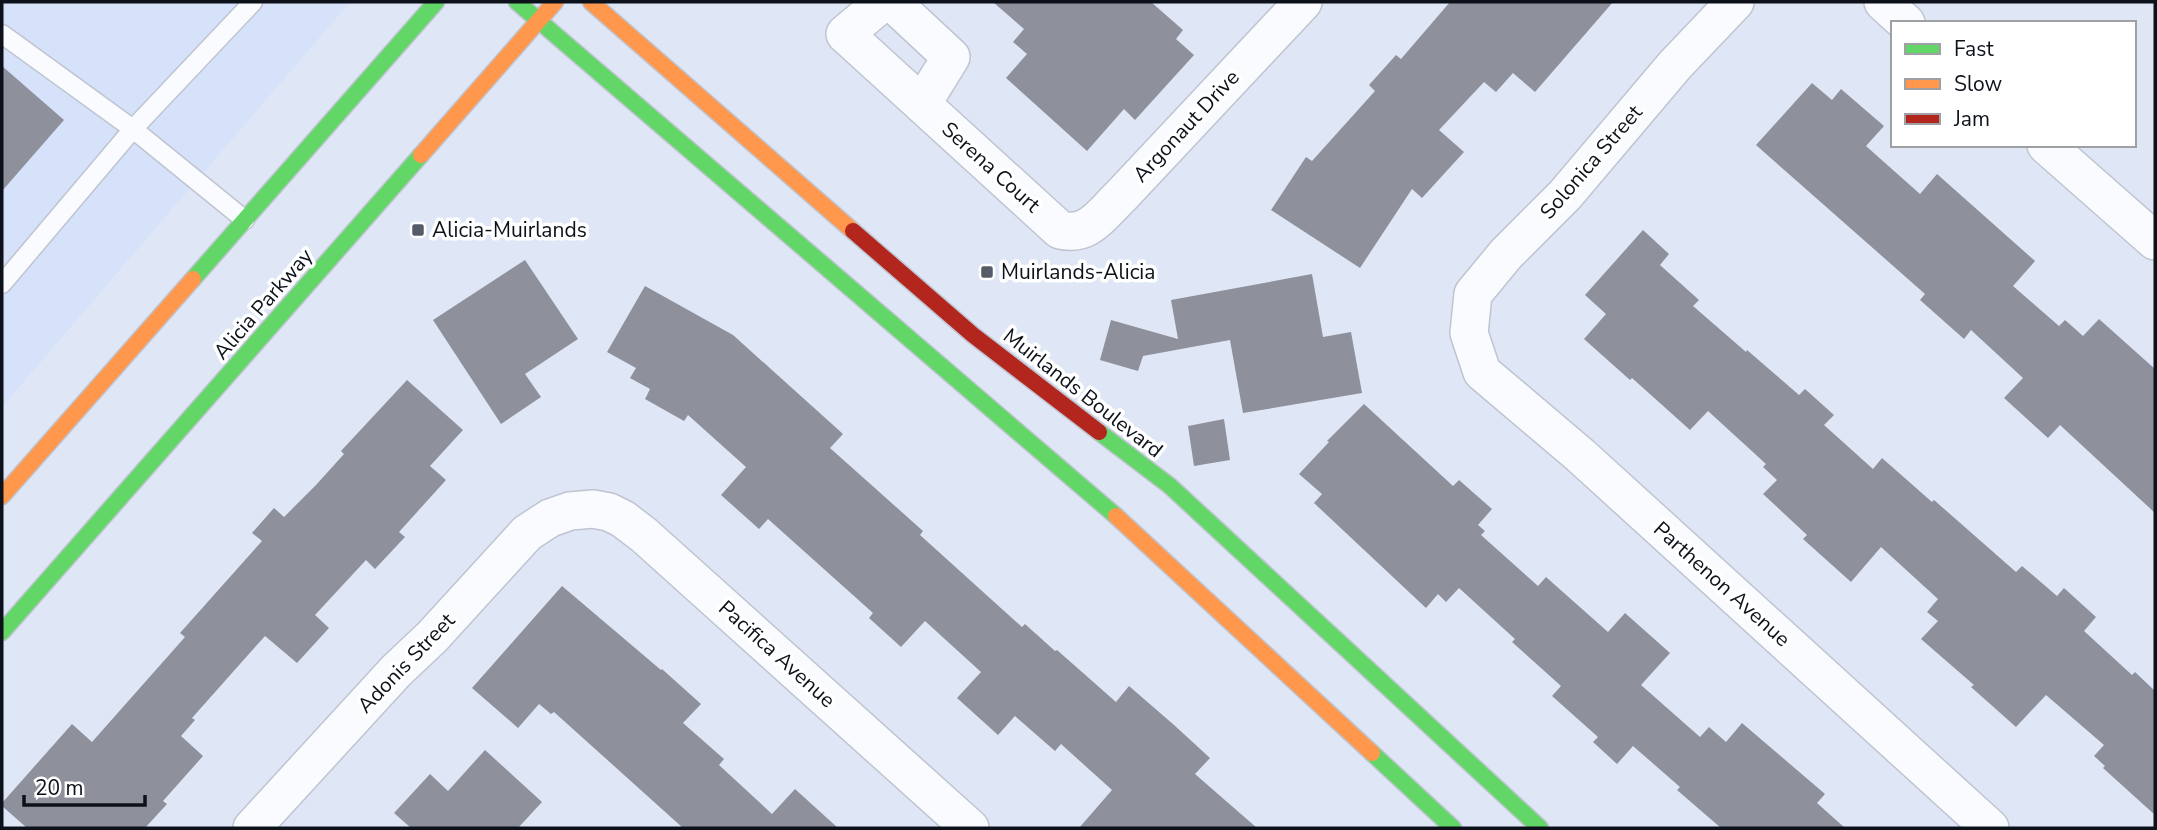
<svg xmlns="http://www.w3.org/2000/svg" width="2157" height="830" font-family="'Nunito Sans',sans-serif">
  <rect width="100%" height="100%" fill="#dfe7f6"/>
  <path fill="#d5e2fa" d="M2,2H350L2,407Z"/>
  <g fill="#8e909b">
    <path d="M993,2H1151L1183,30L1176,39L1194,55L1135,120L1124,109L1087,151L1006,78L1027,54L1013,42L1024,29Z"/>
    <path d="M1450,2H1613L1535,92L1513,73L1496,92L1484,82L1439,130L1464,152L1422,198L1412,189L1360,268L1271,210L1306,157L1312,161L1375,91L1369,85L1396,55L1401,59Z"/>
    <path d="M2,66L64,120L2,191Z"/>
    <path d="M1812,83L1832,100L1841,89L1884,126L1866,146L1920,194L1937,174L2035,261L2013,286L2059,326L2065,320L2083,336L2099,319L2155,369V513L2060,425L2048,438L2004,398L2023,378L1971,330L1964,339L1920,300L1925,294L1756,145Z"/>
    <path d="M1643,230L1669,254L1660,265L1699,300L1693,306L1746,352L1747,350L1799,395L1805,389L1834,415L1824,425L1873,469L1882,458L1932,502L1934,500L2016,572L2022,566L2057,596L2064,588L2096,617L2084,631L2132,675L2135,672L2155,691V815L2103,768L2105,766L2094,756L2104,745L2046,695L2016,727L1971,687L1974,685L1921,639L1938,621L1927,612L1938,599L1881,547L1851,582L1803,539L1807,535L1763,494L1777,480L1763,467L1766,464L1708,411L1690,430L1632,378L1630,380L1584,339L1606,314L1585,295Z"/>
    <path d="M525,260L578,339L525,374L541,397L501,424L433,320Z"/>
    <path d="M1312,274L1323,337L1351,332L1362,393L1243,413L1230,340L1143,356L1138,371L1100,360L1111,320L1178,339L1171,300Z"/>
    <path d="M645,286L733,335L843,434L830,448L923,531L920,535L1022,627L1025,624L1055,651L1057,650L1116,702L1129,686L1174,725L1210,758L1195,774L1257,828H1079L1112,790L1061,744L1055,751L1015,716L998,735L957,698L981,672L925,621L901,647L869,618L873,613L768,519L759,529L721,495L746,467L688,415L684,421L645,399L650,389L630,378L636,368L607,352Z"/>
    <path d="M407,380L463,430L430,466L446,480L399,532L405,537L375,569L366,560L315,615L329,628L297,663L265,636L192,718L195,720L181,736L203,756L163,801L167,804L145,828H27L2,806V803L72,724L92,742L185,637L180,633L262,541L252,533L274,508L284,517L316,485L344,454L341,451Z"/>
    <path d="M1364,404L1453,486L1459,480L1492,509L1478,525L1485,531L1481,535L1538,586L1546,577L1608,632L1625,613L1670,653L1641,685L1700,737L1709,727L1726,742L1742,723L1825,794L1817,803L1845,828H1721L1677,790L1680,787L1633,746L1617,764L1593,742L1598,737L1552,696L1561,686L1512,642L1515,639L1459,588L1446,602L1438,594L1426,608L1314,503L1322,494L1299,474L1329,442L1327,441Z"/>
    <path d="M1224,419L1230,460L1194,466L1188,426Z"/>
    <path d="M562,586L661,670L662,669L701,704L683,723L724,759L719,765L772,814L795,789L838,828H683L554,712L551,714L539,704L518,728L472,688Z"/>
    <path d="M485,750L542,802L518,828H411L394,813L430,774L448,791Z"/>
  </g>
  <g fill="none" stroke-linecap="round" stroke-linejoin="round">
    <g stroke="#bfc4d0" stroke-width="21">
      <g id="lane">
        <path d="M2,34L133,129L253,2"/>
        <path d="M2,284L133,129L245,220"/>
      </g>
    </g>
    <g stroke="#bfc4d0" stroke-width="40">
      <g id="street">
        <path d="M883,2L845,34L1060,230C1089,237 1102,214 1121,196L1303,2"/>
        <path d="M892,2L951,57L922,104"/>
        <path d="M1735,2L1675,65L1565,195L1506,254L1473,294L1469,333L1482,372L1580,455L1990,828"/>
        <path d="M1883,2L1906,23"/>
        <path d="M2046,145L2155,241"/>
        <path d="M252,828L396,671L432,637L527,533L550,518L570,511L593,509L609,512L623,519L644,535L970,828"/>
      </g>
    </g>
    <g stroke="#bfc4d0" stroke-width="19">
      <g id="fast">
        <path d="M517,2L1116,516"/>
        <path d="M193,279L436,2"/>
        <path d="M1099,432L1170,486L1540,828"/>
        <path d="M2,632L421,155"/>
        <path d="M1372,753L1453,828"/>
      </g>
    </g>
    <g stroke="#bfc4d0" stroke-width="19">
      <g id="slow">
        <path d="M591,2L853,231"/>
        <path d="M421,155L555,2"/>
        <path d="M2,496L193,279"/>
        <path d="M1116,516L1372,753"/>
      </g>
    </g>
    <g stroke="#bfc4d0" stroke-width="19">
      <path id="jam" d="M853,231L973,335L1099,432"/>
    </g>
    <use href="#lane" stroke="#fafbfe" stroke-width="18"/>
    <use href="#street" stroke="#fafbfe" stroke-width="37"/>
    <use href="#fast" stroke="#63d668" stroke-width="16"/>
    <use href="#slow" stroke="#ff974d" stroke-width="16"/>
    <use href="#jam" stroke="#b3261e" stroke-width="16"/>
  </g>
  <g fill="#565c67" stroke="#fff" stroke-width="2.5">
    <rect x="411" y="223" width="14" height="14" rx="3.5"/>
    <rect x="980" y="265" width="14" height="14" rx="3.5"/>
  </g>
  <g text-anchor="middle" stroke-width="7" stroke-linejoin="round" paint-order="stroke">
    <g font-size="21" fill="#0c111a" stroke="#fff">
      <text transform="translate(1186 126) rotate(-47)" y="7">Argonaut Drive</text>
      <text transform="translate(1591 162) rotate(-49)" y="7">Solonica Street</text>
      <text transform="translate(991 167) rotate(42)" y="7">Serena Court</text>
      <text transform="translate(263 304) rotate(-49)" y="7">Alicia Parkway</text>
      <text transform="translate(1083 393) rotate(38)" y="7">Muirlands Boulevard</text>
      <text transform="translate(1722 584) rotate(42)" y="7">Parthenon Avenue</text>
      <text transform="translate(777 654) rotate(42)" y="7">Pacifica Avenue</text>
      <text transform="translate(406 663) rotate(-46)" y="7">Adonis Street</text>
    </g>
    <g font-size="21" fill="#0c111a" stroke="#fff" text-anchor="start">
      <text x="432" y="237">Alicia-Muirlands</text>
      <text x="1001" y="279">Muirlands-Alicia</text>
    </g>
  </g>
  <rect width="2157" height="830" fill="none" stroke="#0c111a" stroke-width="7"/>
  <rect x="1891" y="21" width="245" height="126" fill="#ffffff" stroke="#9ea0a3" stroke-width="2"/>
  <rect x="1905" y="44" width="35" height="10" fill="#63d668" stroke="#9ea0a3" stroke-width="2"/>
  <text x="1954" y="56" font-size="21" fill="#0c111a">Fast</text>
  <rect x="1905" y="79" width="35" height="10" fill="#ff974d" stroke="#9ea0a3" stroke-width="2"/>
  <text x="1954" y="91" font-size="21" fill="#0c111a">Slow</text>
  <rect x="1905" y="114" width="35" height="10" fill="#b3261e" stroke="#9ea0a3" stroke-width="2"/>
  <text x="1954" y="126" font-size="21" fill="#0c111a">Jam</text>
  <path d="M24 795v10h121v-10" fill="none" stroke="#0c111a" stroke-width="3.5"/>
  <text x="35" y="795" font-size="21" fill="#0c111a" stroke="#ffffff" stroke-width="5" paint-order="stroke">20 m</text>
</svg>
